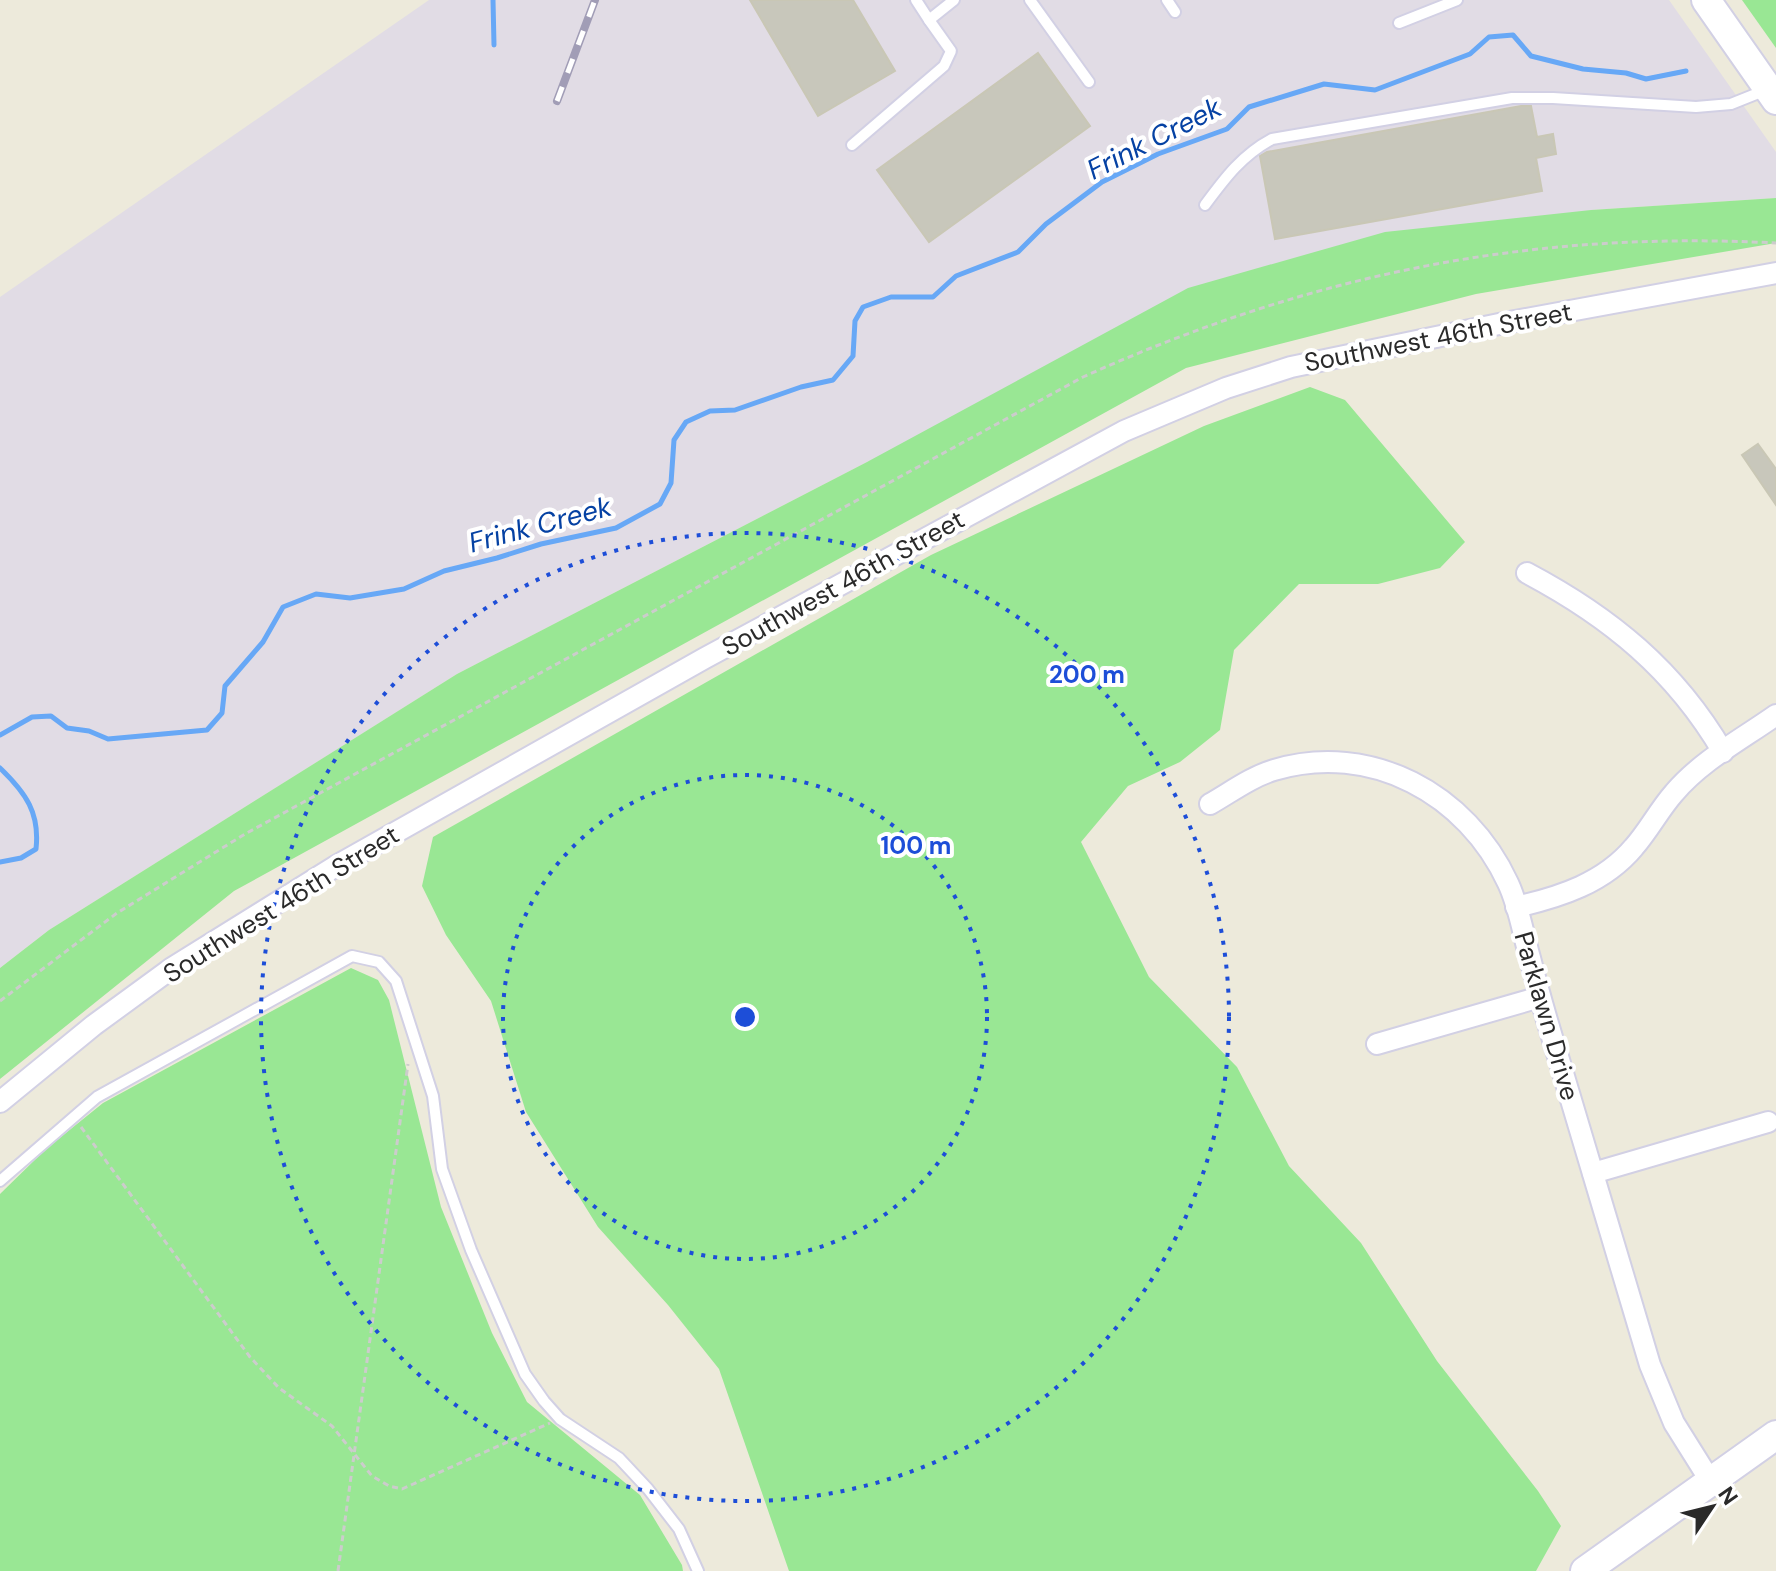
<svg xmlns="http://www.w3.org/2000/svg" width="1776" height="1571" font-family="'DM Sans',sans-serif">
  <rect width="100%" height="100%" fill="#edeadb"/>
  <path fill="#e1dce5" d="M429,0H1669L1776,152V198L1591,210L867,462L457,674L49,930L0,968V297Z"/>
  <g fill="#99e794">
    <path d="M1742,0H1776V48Z"/>
    <path d="M1776,198V243L1476,294L1186,368L234,891L0,1079V968L49,930L457,674L867,462L1188,288L1385,232L1591,210Z"/>
    <path d="M1310,387L1345,400L1465,542L1440,568L1378,584H1299L1234,650L1220,730L1180,762L1128,786L1081,842L1149,977L1237,1067L1289,1166L1361,1243L1437,1361L1538,1491L1561,1526L1536,1571H789L719,1369L668,1305L598,1227L526,1112L491,1001L446,935L422,886L433,837L931,555L1204,426Z"/>
    <path d="M351,968L378,980L389,1000L441,1207L492,1333L527,1402L640,1495L682,1565L683,1571H0V1194L46,1149L103,1103Z"/>
  </g>
  <g fill="none" stroke-linecap="round" stroke-linejoin="round">
    <g stroke="#67a8f6" stroke-width="5">
      <path d="M493,0L494,45"/>
      <path d="M0,735L32,717L51,716L67,728L89,731L108,739L207,730L222,713L225,686L263,642L283,607L316,594L350,598L404,589L444,571L497,558L541,544L616,528L660,504L671,483L674,440L686,422L710,411L735,410L801,387L833,380L853,356L855,321L863,307L891,297H933L956,276L1018,252L1046,224L1102,182L1158,154L1227,129L1249,107L1324,84L1375,90L1470,54L1489,37L1513,35L1531,56L1583,69L1626,73L1646,79L1686,71"/>
      <path d="M0,768C26,793 40,813 36,849L21,858L0,862"/>
    </g>
  </g>
  <g fill="#c8c7bb" stroke="#c9c7b5" stroke-width="2">
    <path d="M750,0H853L895,71L818,116Z"/>
    <path d="M1038,53L1090,126L929,242L877,170Z"/>
    <path d="M1521,106H1531L1537,137L1553,134L1556,154L1536,158L1542,191L1275,239L1260,156L1267,152Z"/>
    <path d="M1758,444L1776,469V505L1742,455Z"/>
  </g>
  <g fill="none" stroke-linecap="round" stroke-linejoin="round">
    <g stroke="#d2d0e4" stroke-width="14">
      <g id="service">
        <path d="M916,0L929,20L954,0"/>
        <path d="M1030,0L1089,82"/>
        <path d="M1167,0L1175,12"/>
        <path d="M1399,23L1457,0"/>
        <path d="M852,145L944,66L951,51L929,20"/>
        <path d="M1205,205C1225,178 1242,155 1272,139L1512,98H1553L1696,107L1731,104L1766,90"/>
        <path d="M0,1181L97,1097L352,956L379,962L396,981L433,1096L442,1169L471,1250L525,1374L544,1401L560,1419L619,1458L648,1489L679,1529L698,1571"/>
      </g>
    </g>
    <g stroke="#d2d0e4" stroke-width="24">
      <g id="minor">
        <path d="M1527,573C1610,617 1675,670 1723,752"/>
        <path d="M1210,804C1231,792 1251,777 1274,770C1371,741 1467,794 1508,883C1519,906 1523,934 1530,958C1539,994 1549,1028 1560,1063C1590,1164 1620,1264 1650,1365L1674,1423L1711,1482"/>
        <path d="M1516,907C1560,897 1604,883 1634,847C1649,830 1659,810 1674,793C1701,761 1742,739 1776,715"/>
        <path d="M1377,1044L1540,997"/>
        <path d="M0,1102L94,1025L172,968L336,866L705,658L1124,431L1226,388L1291,367L1499,324L1776,273"/>
        <path d="M1593,1173L1768,1122"/>
      </g>
    </g>
    <g stroke="#d2d0e4" stroke-width="32">
      <g id="secondary">
        <path d="M1706,0L1776,100"/>
        <path d="M1585,1571L1776,1435"/>
      </g>
    </g>
    <g stroke="#ccc" stroke-width="3" stroke-dasharray="6 4" stroke-linecap="butt">
      <path d="M0,1001L117,913L245,834L1083,377C1310,275 1527,230 1776,243"/>
      <path d="M81,1127L250,1357L279,1388L332,1426L372,1476L389,1486L402,1489L550,1423"/>
      <path d="M338,1571L408,1064"/>
    </g>
    <use href="#service" stroke="#fff" stroke-width="10"/>
    <use href="#minor" stroke="#fff" stroke-width="20"/>
    <use href="#secondary" stroke="#fff" stroke-width="28"/>
    <g stroke="#a19db6" stroke-width="8">
      <path id="rail" d="M557,101L595,0"/>
    </g>
    <use href="#rail" stroke="#fff" stroke-width="5" stroke-dasharray="15" stroke-linecap="butt"/>
  </g>
  <g fill="none" stroke="#1d4ed8" stroke-width="4" stroke-dasharray="4 8">
    <circle cx="745" cy="1017" r="242"/>
    <circle cx="745" cy="1017" r="484"/>
  </g>
  <g text-anchor="middle" stroke-width="8" stroke-linejoin="round" paint-order="stroke">
    <g font-size="26" fill="#2a2a2a" stroke="#fff">
      <text transform="translate(1438 337) rotate(-11)" y="9">Southwest 46th Street</text>
      <text transform="translate(843 583) rotate(-29)" y="9">Southwest 46th Street</text>
      <text transform="translate(281 904) rotate(-32)" y="9">Southwest 46th Street</text>
      <text transform="translate(1547 1016) rotate(74)" y="9">Parklawn Drive</text>
    </g>
    <g font-size="28" font-style="italic" fill="#0541a3" stroke="#fff">
      <text transform="translate(1154 138) rotate(-27)" y="10">Frink Creek</text>
      <text transform="translate(540 524) rotate(-15)" y="10">Frink Creek</text>
    </g>
  </g>
  <circle cx="745" cy="1017" r="12" fill="#1d4ed8" stroke="#fff" stroke-width="4"/>
  <g font-size="24" text-anchor="middle" font-weight="bold" fill="#1d4ed8" stroke="#fff" stroke-width="8" stroke-linejoin="round" paint-order="stroke">
    <text x="1087" y="683">200 m</text>
    <text x="916" y="854">100 m</text>
  </g>
  <g transform="translate(1712 1507) rotate(55)" stroke="#ffffff" stroke-width="6" paint-order="stroke">
  <path d="M0-6L14 30L0 20L-14 30Z" fill="#2a2a2a"/>
  <text y="-12" font-size="22" font-weight="bold" text-anchor="middle" fill="#2a2a2a">N</text>
  </g>
</svg>
